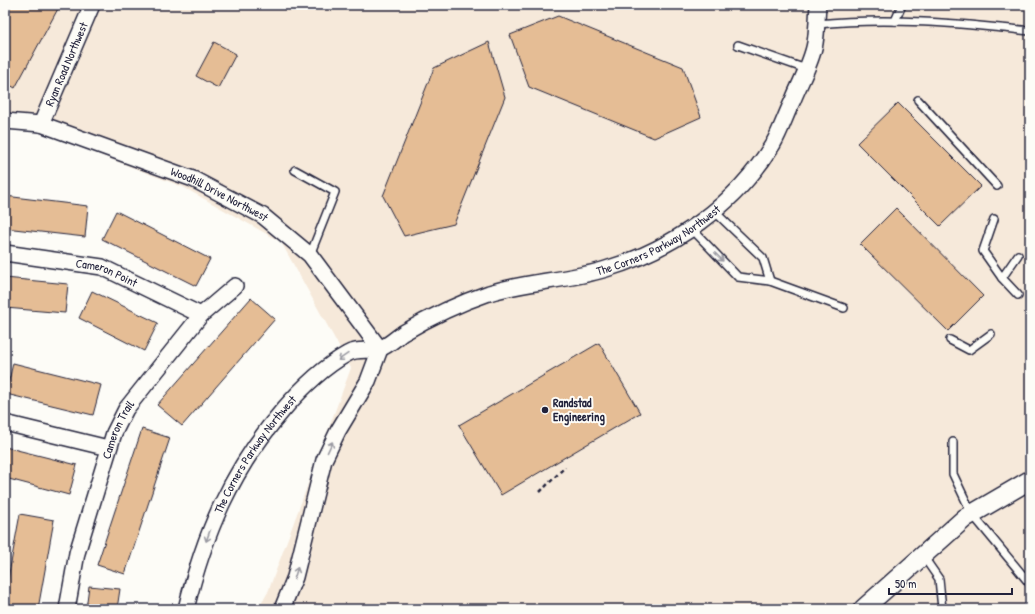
<svg xmlns="http://www.w3.org/2000/svg" width="1035" height="614" font-family="'Patrick Hand',sans-serif">
  <rect width="100%" height="100%" fill="#fdfcf7"/>
  <filter id="ink" filterUnits="userSpaceOnUse"><feTurbulence type="fractalNoise" baseFrequency=".025" numOctaves="2"/><feDisplacementMap in="SourceGraphic" scale="8" xChannelSelector="R" yChannelSelector="G"/><feConvolveMatrix kernelMatrix="1 2 1 2 8 2 1 2 1" color-interpolation-filters="sRGB"/></filter>
  <g filter="url(#ink)">
    <path fill="#f6e9da" d="M5,5H1030V609H258L268,592L351,368L281,242L183,187L41,132L5,127Z"/>
    <g fill="#e5bd95" stroke="#22223b">
      <path d="M5,5H60L15,88L5,82Z"/>
      <path d="M558,16L683,67L701,117L654,138L529,87L510,35Z"/>
      <path d="M214,42L236,54L218,88L196,76Z"/>
      <path d="M489,42L505,97L454,224L404,236L383,196L434,68Z"/>
      <path d="M898,103L981,186L940,226L857,143Z"/>
      <path d="M5,196L88,206L85,237L5,228Z"/>
      <path d="M896,208L983,296L948,331L860,244Z"/>
      <path d="M116,211L210,259L196,286L102,239Z"/>
      <path d="M5,278L68,284L65,313L5,308Z"/>
      <path d="M92,291L158,323L144,351L79,318Z"/>
      <path d="M251,298L275,319L182,426L157,405Z"/>
      <path d="M599,343L640,413L501,495L459,425Z"/>
      <path d="M13,363L101,385L93,415L6,394Z"/>
      <path d="M142,429L170,438L125,574L97,565Z"/>
      <path d="M5,447L77,465L69,495L5,478Z"/>
      <path d="M20,514L54,520L38,609H5V595Z"/>
      <path d="M89,586L120,589L117,609H86Z"/>
    </g>
    <g fill="none" stroke-linecap="round" stroke-linejoin="round">
      <g stroke="#22223b" stroke-width="10">
        <g id="service">
          <path d="M895,21L902,5"/>
          <path d="M817,24C887,17 960,23 1030,31"/>
          <path d="M738,45L806,69"/>
          <path d="M918,100L997,186"/>
          <path d="M295,170L335,192L310,255"/>
          <path d="M714,211L763,258L770,281"/>
          <path d="M994,219L983,251L1002,278L1018,295"/>
          <path d="M692,229L738,277L770,281L844,308"/>
          <path d="M1002,278L1018,255"/>
          <path d="M950,340L969,350L991,334"/>
          <path d="M953,442V474L972,514L1030,584"/>
          <path d="M923,556L939,579L942,609"/>
        </g>
      </g>
      <g stroke="#22223b" stroke-width="18">
        <g id="minor">
          <path id="s1" d="M5,121L41,124L193,179L263,216L310,255L380,349"/>
          <path id="s2" d="M41,124L92,5"/>
          <path id="s3" d="M5,253L102,267L201,315"/>
          <path d="M5,423L108,448"/>
          <path id="s4" d="M67,609L77,553L114,433L126,409L201,315L235,286"/>
          <path id="s5" d="M186,609C204,534 232,469 283,410C301,389 322,368 347,354C356,348 369,352 379,349C388,346 396,338 403,333C430,317 460,303 489,293C527,281 568,281 606,269C673,249 736,205 773,144C781,130 786,114 793,100C800,82 812,62 815,43C817,31 817,17 818,5"/>
          <path d="M282,609L295,577L324,460L338,431L368,381L380,349"/>
        </g>
      </g>
      <g stroke="#22223b" stroke-width="21">
        <path id="tertiary" d="M863,609L965,518L1030,480"/>
      </g>
      <path stroke="#22223b" stroke-width="2.5" stroke-dasharray="4 3" stroke-linecap="butt" d="M540,492L565,467"/>
      <use href="#service" stroke="#fdfcf7" stroke-width="7"/>
      <use href="#minor" stroke="#fdfcf7" stroke-width="15"/>
      <use href="#tertiary" stroke="#fdfcf7" stroke-width="18"/>
    </g>
    <defs><path id="oneway-shaft" d="M-6 0H5M1.5-3L5.5 0L1.5 3" fill="none" stroke-width="1.6" stroke-linecap="round" stroke-linejoin="round"/></defs>
    <g stroke="#9a9aa2">
      <use href="#oneway-shaft" transform="translate(719 257) rotate(45)"/>
      <use href="#oneway-shaft" transform="translate(343 357) rotate(145)"/>
      <use href="#oneway-shaft" transform="translate(330 447) rotate(-65)"/>
      <use href="#oneway-shaft" transform="translate(208 536) rotate(110)"/>
      <use href="#oneway-shaft" transform="translate(296 573) rotate(-73)"/>
    </g>
  </g>
  <circle fill="#22223b" stroke="#fdfcf7" stroke-width="1.5" cx="545" cy="410" r="4"/>
  <g text-anchor="middle" stroke-width="4" stroke-linejoin="round" paint-order="stroke">
    <g font-size="12" fill="#22223b" stroke="#fdfcf7">
      <text dy="4" stroke="none"><textPath href="#s2" startOffset="65">Ryan Road Northwest</textPath></text>
      <text dy="4" stroke="none"><textPath href="#s1" startOffset="228">Woodhill Drive Northwest</textPath></text>
      <text dy="4" stroke="none"><textPath href="#s5" startOffset="645">The Corners Parkway Northwest</textPath></text>
      <text dy="4" stroke="none"><textPath href="#s3" startOffset="104">Cameron Point</textPath></text>
      <text dy="4" stroke="none"><textPath href="#s4" startOffset="187">Cameron Trail</textPath></text>
      <text dy="4" stroke="none"><textPath href="#s5" startOffset="171">The Corners Parkway Northwest</textPath></text>
    </g>
    <g font-size="12" font-weight="bold" fill="#22223b" stroke="#fdfcf7" text-anchor="start">
      <text x="553" y="407">Randstad<tspan x="553" dy="14">Engineering</tspan></text>
    </g>
  </g>
  <rect width="1035" height="614" fill="none" stroke="#fdfcf7" stroke-width="20"/>
  <rect x="10" y="10" width="1015" height="594" fill="none" stroke="#22223b" stroke-width="1.5" filter="url(#ink)"/>
  <path d="M889 588v6h123v-6" fill="none" stroke="#22223b" stroke-width="2"/>
  <text x="895" y="588" font-size="12" fill="#22223b" stroke="#fdfcf7" stroke-width="3" paint-order="stroke">50 m</text>
</svg>
